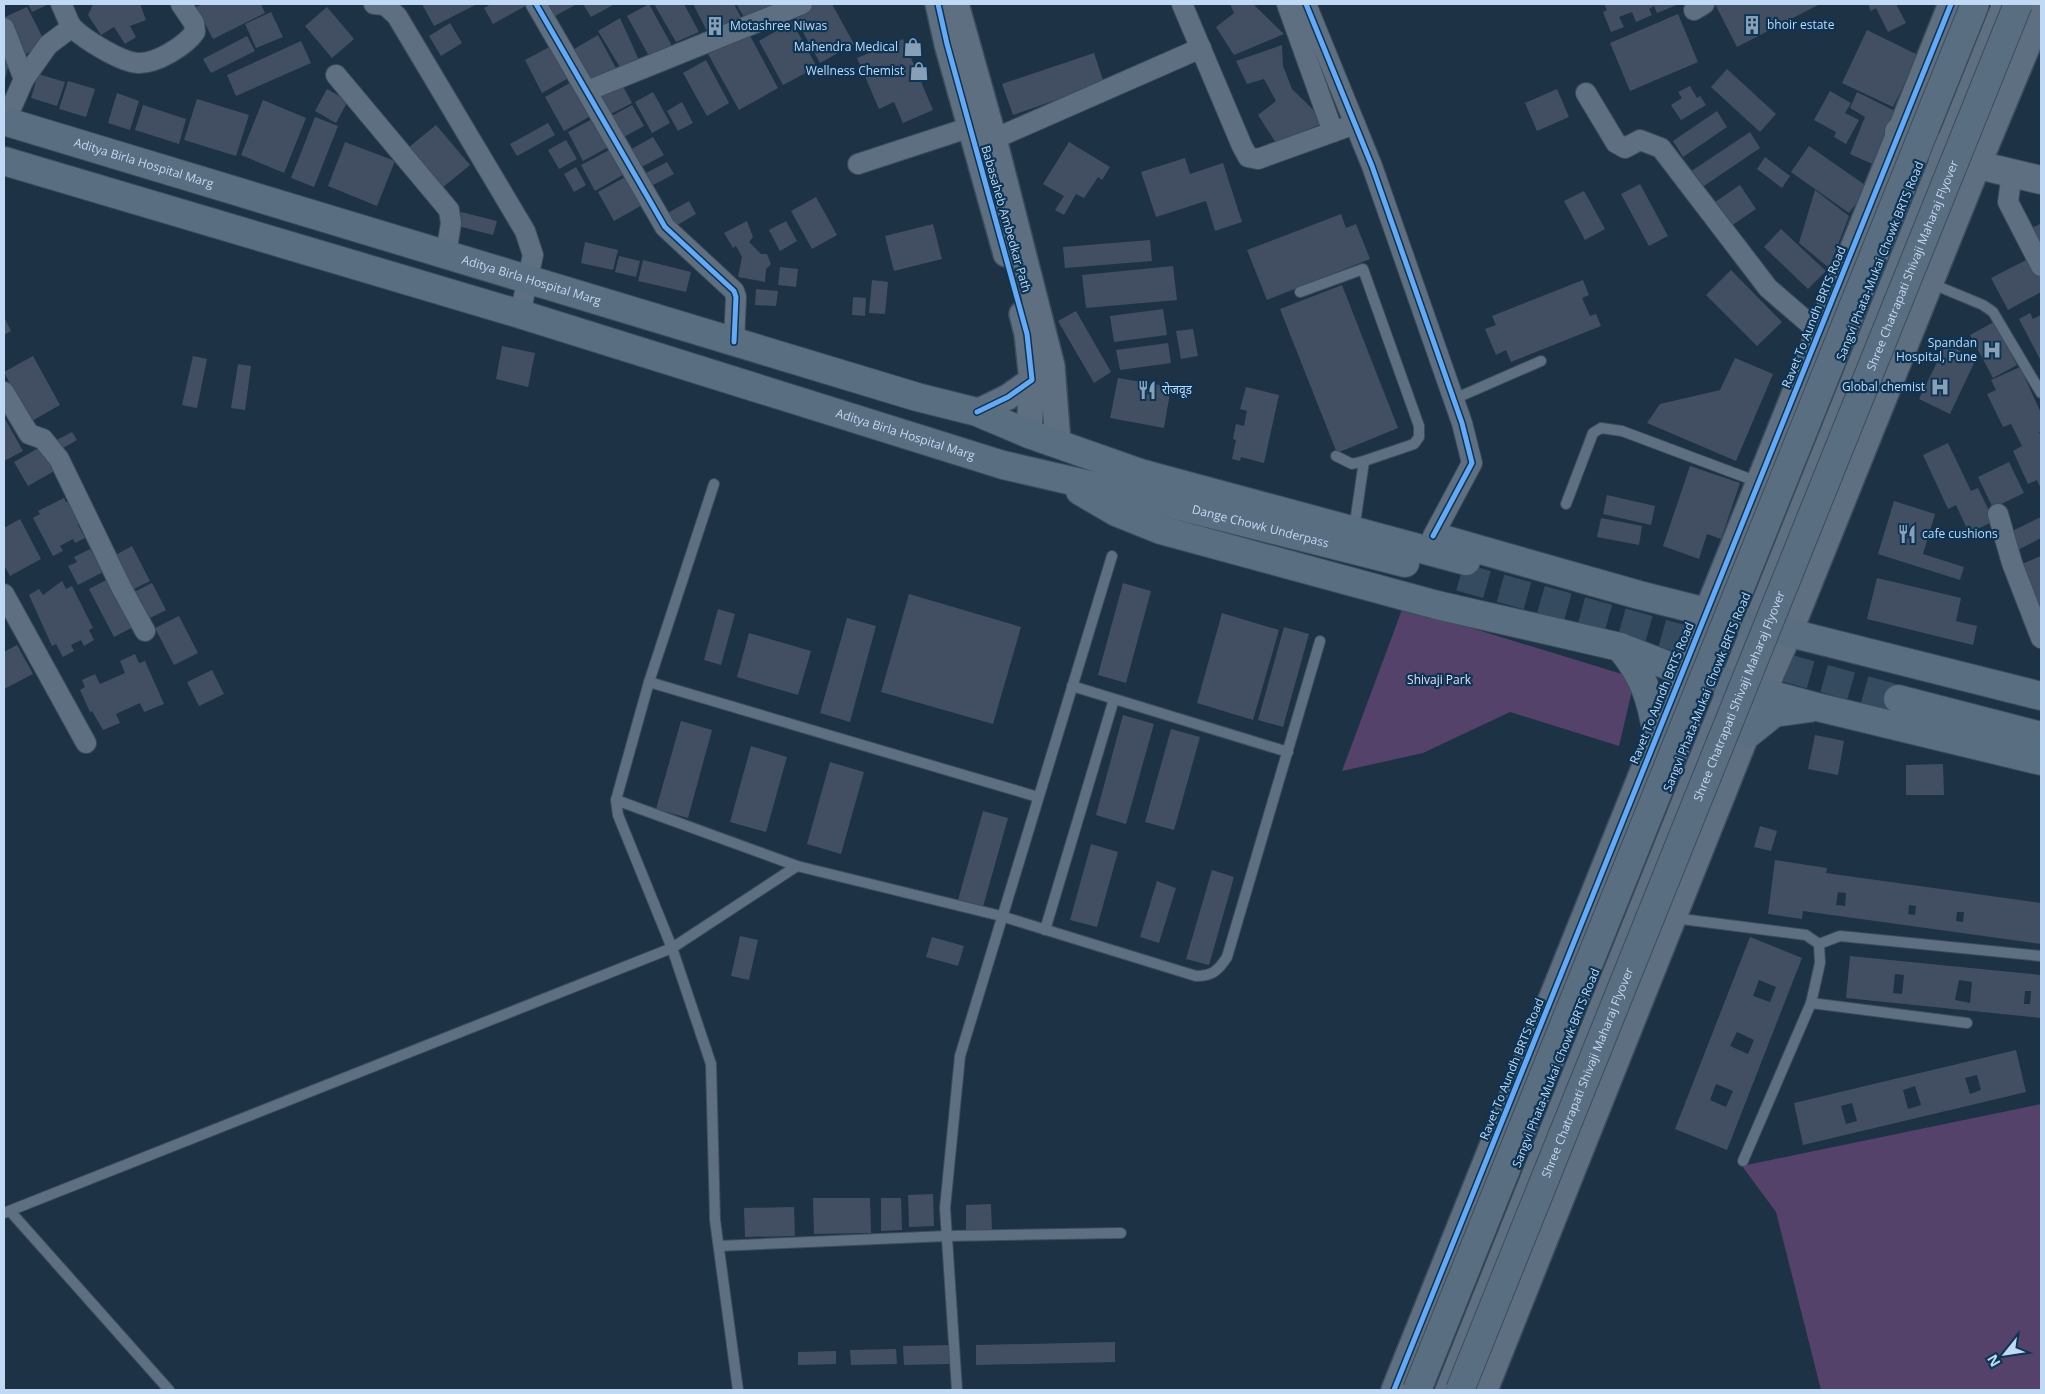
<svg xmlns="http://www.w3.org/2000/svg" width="2045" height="1394" font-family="'Open Sans','Noto Sans Devanagari',sans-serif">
  <rect width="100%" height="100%" fill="#1d3245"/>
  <g fill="#55426a">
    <path d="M1403,607L1635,678L1619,746L1510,712L1423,753L1342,771Z"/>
    <path d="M2041,1104V1390H1821L1776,1212L1742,1166Z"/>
  </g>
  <g fill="#424f62" fill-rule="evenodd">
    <path d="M28,4H49L32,12Z"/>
    <path d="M93,4H140L146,20L130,26L136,37L125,44L114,27L101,35L88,15Z"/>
    <path d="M203,4H261L265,13L213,39L196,7Z"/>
    <path d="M422,4H477L434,26Z"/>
    <path d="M491,4H529L493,24L484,8Z"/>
    <path d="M545,4H577L553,17Z"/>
    <path d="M583,4H615L591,17Z"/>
    <path d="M649,4L672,46L650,58L627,16Z"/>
    <path d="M654,4H684L699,32L676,42Z"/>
    <path d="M693,4H734L741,17L709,35Z"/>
    <path d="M736,4H770L772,8L747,22Z"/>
    <path d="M812,4H832L854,44L820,63L793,14Z"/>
    <path d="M1230,4H1253L1284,34L1234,55L1216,27L1234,13Z"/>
    <path d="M1604,4H1679L1657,13L1654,6L1649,9L1652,15L1636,22L1632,12L1619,17L1624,27L1611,32L1603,12L1607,10Z"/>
    <path d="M1715,4H1820L1737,47Z"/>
    <path d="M1868,4H1896L1906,23L1888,32L1876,8L1871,11Z"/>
    <path d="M27,7L46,44L24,55L5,17Z"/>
    <path d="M327,7L354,39L332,58L305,26Z"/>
    <path d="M271,12L283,37L256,48L245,24Z"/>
    <path d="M1678,14L1698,62L1630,91L1610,43Z"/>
    <path d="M620,18L639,60L621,69L598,31Z"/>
    <path d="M792,22L817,67L783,85L759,41Z"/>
    <path d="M450,23L462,43L441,56L429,36Z"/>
    <path d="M1867,30L1918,55L1893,107L1842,83Z"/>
    <path d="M748,32L778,88L739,110L708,54Z"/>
    <path d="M598,35L617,70L587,86L569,52Z"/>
    <path d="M247,36L255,51L211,73L203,59Z"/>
    <path d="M903,39L933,110L903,123L894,102L879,109L857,58Z"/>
    <path d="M301,41L311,63L236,96L227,75Z"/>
    <path d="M555,44L572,76L542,93L525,60Z"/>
    <path d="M1282,45L1283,66L1292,89L1326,122L1276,143L1258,115L1276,101L1264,79L1247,84L1236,61Z"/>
    <path d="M4,53L11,55L4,84Z"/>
    <path d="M1094,53L1104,83L1013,115L1002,84Z"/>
    <path d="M706,60L729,103L707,116L683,73Z"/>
    <path d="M1727,69L1776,114L1760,132L1711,87Z"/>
    <path d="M38,74L65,82L57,106L31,98Z"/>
    <path d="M577,79L596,113L564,131L545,97Z"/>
    <path d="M619,79L632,103L609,115L596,92Z"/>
    <path d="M68,81L95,89L86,117L59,109Z"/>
    <path d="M1690,86L1697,98L1700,96L1706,105L1681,120L1671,105L1682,98L1678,92Z"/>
    <path d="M327,89L348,101L336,123L315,111Z"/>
    <path d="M1557,89L1569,117L1537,131L1525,103Z"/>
    <path d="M1830,91L1851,103L1845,113L1859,120L1846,144L1834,137L1836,132L1814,120Z"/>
    <path d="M653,92L670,123L652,133L635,102Z"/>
    <path d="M1857,92L1897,112L1877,166L1850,154L1865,117L1850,108Z"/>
    <path d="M117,93L139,101L130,130L108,123Z"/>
    <path d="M197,99L249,115L236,156L184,140Z"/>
    <path d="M263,100L306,118L284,173L241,155Z"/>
    <path d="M682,102L693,123L678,131L667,111Z"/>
    <path d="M143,105L186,119L179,144L135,130Z"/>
    <path d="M632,105L644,126L618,140L606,119Z"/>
    <path d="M1717,111L1727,127L1683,157L1673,141Z"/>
    <path d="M598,116L614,144L583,161L568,132Z"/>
    <path d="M315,117L338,126L314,187L291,178Z"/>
    <path d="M548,123L555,135L517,156L510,144Z"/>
    <path d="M436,125L470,165L442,188L408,148Z"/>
    <path d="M1750,132L1760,148L1701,188L1690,172Z"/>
    <path d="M653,137L664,155L636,170L626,152Z"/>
    <path d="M566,140L577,159L559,169L548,150Z"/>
    <path d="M345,142L395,161L377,206L328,186Z"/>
    <path d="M1069,142L1110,167L1102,180L1098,177L1084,198L1076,194L1064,215L1055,210L1064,196L1043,184Z"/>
    <path d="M1809,146L1868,187L1849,213L1791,172Z"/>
    <path d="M615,147L628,172L595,191L581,165Z"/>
    <path d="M1765,157L1790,176L1782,188L1757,169Z"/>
    <path d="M1185,158L1190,174L1223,163L1242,222L1215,231L1206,201L1156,217L1141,172Z"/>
    <path d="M667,162L674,174L653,185L646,173Z"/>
    <path d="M576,167L586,185L574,192L564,174Z"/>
    <path d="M629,175L644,204L614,221L598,192Z"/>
    <path d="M1640,184L1668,236L1649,246L1621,194Z"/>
    <path d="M1740,185L1756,209L1731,226L1715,202Z"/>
    <path d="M1815,190L1849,216L1829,268L1799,243Z"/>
    <path d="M1584,191L1605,229L1585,240L1564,201Z"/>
    <path d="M816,197L837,235L812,249L791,211Z"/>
    <path d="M689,201L696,214L674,227L666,214Z"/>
    <path d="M461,212L497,221L493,235L458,226Z"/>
    <path d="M1341,214L1346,228L1356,224L1370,259L1267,300L1247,250Z"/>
    <path d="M747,221L753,237L749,242L761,254H767L771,264L766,269L765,282L738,277L742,257L736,246L733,248L724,233Z"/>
    <path d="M786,221L797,241L780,251L769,230Z"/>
    <path d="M933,224L942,259L894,271L885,236Z"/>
    <path d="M2040,224L2041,227V259L2026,231Z"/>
    <path d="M1781,229L1826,271L1808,289L1764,247Z"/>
    <path d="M1150,240L1152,261L1065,268L1063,247Z"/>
    <path d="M585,242L618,250L613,270L581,263Z"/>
    <path d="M619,256L640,261L636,277L615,272Z"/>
    <path d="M2032,257L2041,275V292L2008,310L1991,278Z"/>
    <path d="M643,260L691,272L686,292L638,281Z"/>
    <path d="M1173,266L1177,300L1086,308L1082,275Z"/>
    <path d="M780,267L798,269L796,287L778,285Z"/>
    <path d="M1731,270L1782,322L1757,346L1706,295Z"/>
    <path d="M872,280L888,282L885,314L869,313Z"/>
    <path d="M1583,280L1589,295L1582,298L1590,316L1596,314L1601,326L1511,362L1506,350L1496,355L1485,329L1496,325L1492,316Z"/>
    <path d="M1342,285L1398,428L1337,453L1280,309Z"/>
    <path d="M756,289L778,291L776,306L755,305Z"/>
    <path d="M853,297L866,298L865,316L852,315Z"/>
    <path d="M1163,309L1167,335L1114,342L1110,316Z"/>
    <path d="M1076,311L1111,372L1094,383L1058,321Z"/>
    <path d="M2030,313L2033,319L2041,315V361L2019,319Z"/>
    <path d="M4,317L11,331L4,335Z"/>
    <path d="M1994,322L2017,365L1993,378L1970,335Z"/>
    <path d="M1193,329L1198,356L1181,359L1176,331Z"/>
    <path d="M1168,343L1171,363L1120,370L1116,350Z"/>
    <path d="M1946,344L1976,359L1950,414L1919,399Z"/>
    <path d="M502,346L535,353L528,387L496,379Z"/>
    <path d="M33,356L60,405L30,422L4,372Z"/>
    <path d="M193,356L207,359L197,408L182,405Z"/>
    <path d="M1735,358L1773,374L1736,461L1647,423L1660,404L1720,390Z"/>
    <path d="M238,364L251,366L245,410L231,408Z"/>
    <path d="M2020,367L2041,413V431L2039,432L2041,436V489L2037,480L2028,484L2013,451L2022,446L2011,424L2003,427L1987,394L1996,390L1991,380Z"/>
    <path d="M1118,378L1171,387L1164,428L1110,418Z"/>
    <path d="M1246,387L1279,395L1264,463L1241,457L1240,461L1232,459L1236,440L1233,439L1236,424L1244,426L1247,411L1240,409Z"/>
    <path d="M4,417L23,451L4,461Z"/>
    <path d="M72,432L77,440L56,452L51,443Z"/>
    <path d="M1948,443L1971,491L1978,488L1994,521L1969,533L1956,505L1948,509L1923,455Z"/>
    <path d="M42,446L56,470L28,486L14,462Z"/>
    <path d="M2009,462L2024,493L1993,508L1978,477Z"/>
    <path d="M1690,466L1740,483L1721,539L1707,534L1699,559L1663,546Z"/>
    <path d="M1607,495L1655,506L1651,525L1603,514Z"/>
    <path d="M64,498L66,502L69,501L80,523L78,525L85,538L75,543L73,539L60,546L63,551L53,556L33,518L40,514L38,511Z"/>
    <path d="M1894,501L1935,514L1923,554L1964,567L1960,580L1878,554Z"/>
    <path d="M2041,517V538L2018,550L2010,532Z"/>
    <path d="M1601,518L1642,526L1639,545L1597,537Z"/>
    <path d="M20,519L41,559L10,576L4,565V528Z"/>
    <path d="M132,546L150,581L126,593L108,559Z"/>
    <path d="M90,549L103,572L78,585L68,566L77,562L74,557Z"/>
    <path d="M2041,556V625L2017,566Z"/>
    <path d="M114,576L139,624L114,637L89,589Z"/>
    <path d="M1877,578L1961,598L1956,621L1977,626L1973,645L1867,619Z"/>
    <path d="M62,581L66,589L72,586L93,628L89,630L94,640L84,646L81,640L71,645L74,651L63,657L56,644L52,646L29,595L39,589L43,595Z"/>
    <path d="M152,583L166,610L142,622L128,595Z"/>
    <path d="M1123,583L1151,591L1126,683L1098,675Z"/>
    <path d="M909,594L1021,627L993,724L881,692Z"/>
    <path d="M718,609L735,614L721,665L704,660Z"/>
    <path d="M1222,613L1279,630L1253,720L1197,703Z"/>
    <path d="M179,616L198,653L174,665L155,628Z"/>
    <path d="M847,618L876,626L850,722L820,713Z"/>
    <path d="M1284,627L1309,634L1283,727L1258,720Z"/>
    <path d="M749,633L811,651L798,695L737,677Z"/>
    <path d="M17,645L33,674L4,689V652Z"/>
    <path d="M135,654L139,663L145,661L164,704L144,712L140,703L116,714L120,723L103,730L92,711L90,712L80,690L85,687L82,680L95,674L100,684L125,673L120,661Z"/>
    <path d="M212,670L224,694L199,706L187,682Z"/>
    <path d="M1123,715L1154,724L1126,824L1096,815Z"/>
    <path d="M681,721L712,730L688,818L656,809Z"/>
    <path d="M1171,729L1200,737L1174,830L1145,822Z"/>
    <path d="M1815,735L1844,741L1838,775L1808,769Z"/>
    <path d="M751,746L787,757L766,832L730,822Z"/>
    <path d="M830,762L864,772L841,854L807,844Z"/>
    <path d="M1943,764L1944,795H1906V765Z"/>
    <path d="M983,811L1008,818L983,907L958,900Z"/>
    <path d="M1760,826L1777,831L1771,851L1754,847Z"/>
    <path d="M1091,844L1118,852L1097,927L1070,920Z"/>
    <path d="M1775,860L1827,868L1826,873L2041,903V944L1803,911L1802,919L1768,914ZM1838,892L1846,893L1845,906L1836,905ZM1909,905L1916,906L1915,915L1908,914ZM1957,912H1964L1963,922L1956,921Z"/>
    <path d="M1212,870L1234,877L1209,965L1186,959Z"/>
    <path d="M1157,881L1176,888L1159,943L1140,937Z"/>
    <path d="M740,936L758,940L749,980L731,976Z"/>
    <path d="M932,937L964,946L958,966L926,957Z"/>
    <path d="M1750,937L1802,958L1727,1150L1675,1129ZM1759,980L1776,987L1770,1002L1753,996ZM1737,1032L1754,1040L1748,1054L1730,1046ZM1716,1084L1733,1091L1726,1107L1710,1100Z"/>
    <path d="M1850,956L2041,975V1018L1846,998ZM1895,974L1904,975L1902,994L1893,993ZM1959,980L1972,982L1970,1003L1955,1000ZM2025,991H2031L2030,1004H2024Z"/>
    <path d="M2016,1050L2026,1092L1803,1145L1794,1103ZM1977,1075L1981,1090L1970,1094L1965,1078ZM1915,1086L1921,1105L1908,1109L1903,1090ZM1852,1103L1857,1121L1846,1124L1841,1106Z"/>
    <path d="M933,1194L934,1226L909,1227L908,1195Z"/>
    <path d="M813,1198H870L871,1233L814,1234Z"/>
    <path d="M881,1198H901L902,1230L881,1231Z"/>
    <path d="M991,1204L992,1231L966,1232V1205Z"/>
    <path d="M794,1207L795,1236L745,1237L744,1208Z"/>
    <path d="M1115,1342V1362L976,1365V1345Z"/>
    <path d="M949,1345L950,1364L904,1365L903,1346Z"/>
    <path d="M896,1349L897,1364L851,1365L850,1350Z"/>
    <path d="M836,1351V1364L798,1365V1352Z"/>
  </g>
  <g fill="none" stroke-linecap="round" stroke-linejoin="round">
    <path stroke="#354b5f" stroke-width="28" stroke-dasharray="28 14" stroke-linecap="butt" d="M1460,577L1898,699"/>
    <g stroke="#3b4d5d" stroke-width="12">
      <g id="service">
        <path d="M1930,283L1983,305L1993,312L2041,393"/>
        <path d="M1300,292L1363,269L1419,426V437L1414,444L1364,461L1356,516"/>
        <path d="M1454,399L1541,361"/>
        <path d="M1336,456L1352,464L1364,461"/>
        <path d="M714,484L649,682L616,800L618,815L672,948L711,1064L715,1220L738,1390"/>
        <path d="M1566,504L1593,433L1601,428L1622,431L1758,482"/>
        <path d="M649,682L1038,797"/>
        <path d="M1072,686L1288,752"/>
        <path d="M616,800L797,866"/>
        <path d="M1674,918L1806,935L1819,944L1820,963L1811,1003L1967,1023"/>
        <path d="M1045,930L1114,699"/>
        <path d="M1819,944L1840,936L2041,956"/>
        <path d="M1743,1161L1811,1003"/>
        <path d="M10,1211L169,1390"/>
        <path d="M4,1213L672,948L797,866L1001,916L1196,976C1212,976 1218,971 1227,957L1320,641"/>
        <path d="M719,1246L947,1236L1121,1233"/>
        <path d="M957,1390L945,1208L960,1056L1112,556"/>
        <path d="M1440,1390L1997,4"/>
      </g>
    </g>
    <g stroke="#3b4d5d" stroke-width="22">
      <g id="minor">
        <path d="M61,4C65,11 68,23 73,28C85,40 121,62 138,63C156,64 185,46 195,32L194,23L181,4"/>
        <path d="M374,4L385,5L397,16L525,231L533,255L520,314"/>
        <path d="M536,4L665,227L734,291L736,297L734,342"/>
        <path d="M1182,4L1242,146L1248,157L1258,159L1355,124"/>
        <path d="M1287,4L1333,132"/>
        <path d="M1306,4L1372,166L1462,423L1472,463L1433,536"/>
        <path d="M1694,10L1704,4"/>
        <path d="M4,28L24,79"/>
        <path d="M336,75L449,210L451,223L446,255"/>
        <path d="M587,91L802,4"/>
        <path d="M1586,93L1616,143L1625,148L1640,140L1661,148L1768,288L1819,332"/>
        <path d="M5,122L24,79L48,45L72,27"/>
        <path d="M994,139L1201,48"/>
        <path d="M858,164L983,123"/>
        <path d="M2012,173L2008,202L2041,266"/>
        <path d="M4,392L29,434L43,439L59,459L121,587L145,631"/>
        <path d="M1998,514L2012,563L2041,638"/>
        <path d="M4,594L86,743"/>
      </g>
    </g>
    <g stroke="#3b4d5d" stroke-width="28">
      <g id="tertiary">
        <path d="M938,4L947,44L1006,254"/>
        <path d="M956,4L994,139L1052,366L1058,443"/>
        <path d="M977,412L1008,397L1032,380L1027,334L1022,314"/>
        <path d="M1029,434L1032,380"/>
        <path d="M1394,1390L1951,4"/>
        <path d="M1485,1390L1764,691L1789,634L1978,165L2041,14"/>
      </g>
    </g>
    <g stroke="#3b4d5d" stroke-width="30">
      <path id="secondary" d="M1899,132L1978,165L2041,180"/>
    </g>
    <g stroke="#3b4d5d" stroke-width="30">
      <g id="primary">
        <path id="s1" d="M4,121L917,397L977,412L1029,434L1140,473L1466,561"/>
        <path id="s2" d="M4,161L520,314L1003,465L1172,504L1405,563"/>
        <path d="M1080,491L1116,512L1161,530L1437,605L1620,647L1682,671L1817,707L2041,761"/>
        <path d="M1446,540L1639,595L2041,696"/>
        <path d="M1620,647C1644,676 1651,698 1657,735"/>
        <path d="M1898,699L2041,736"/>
        <path d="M1749,733L1774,713L1810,708"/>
      </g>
    </g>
    <use href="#service" stroke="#5d6f81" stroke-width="10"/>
    <use href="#minor" stroke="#5d6f81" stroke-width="20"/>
    <use href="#tertiary" stroke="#5d6f81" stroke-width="25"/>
    <use href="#secondary" stroke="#5d6f81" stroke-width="28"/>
    <use href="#primary" stroke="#596e80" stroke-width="28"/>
    <g stroke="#3b4d5d" stroke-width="30" stroke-linecap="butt">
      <g id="primary-bridge">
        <path d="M1417,1390L1975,4"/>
        <path id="s3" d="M1460,1390L2018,4"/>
      </g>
    </g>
    <use href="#primary-bridge" stroke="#596e80" stroke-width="28"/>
    <g stroke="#0d3355" stroke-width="8">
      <g id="cycleway">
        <path d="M536,4L665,227L734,291L736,297L734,342"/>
        <path d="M938,4L947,44L1027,334L1032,380L1008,397L977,412"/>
        <path d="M1306,4L1372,166L1462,423L1472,463L1433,536"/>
        <path d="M1394,1390L1951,4"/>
      </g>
    </g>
    <use href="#cycleway" stroke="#66a8f1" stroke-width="5"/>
  </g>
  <defs>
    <g id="building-bare" transform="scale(1.5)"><path d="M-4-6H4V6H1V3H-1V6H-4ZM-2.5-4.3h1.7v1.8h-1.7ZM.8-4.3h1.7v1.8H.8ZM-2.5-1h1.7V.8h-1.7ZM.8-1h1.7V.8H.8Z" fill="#879fb7" stroke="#0d3355" stroke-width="2.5" paint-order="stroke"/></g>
    <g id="shop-bare" transform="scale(1.5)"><path d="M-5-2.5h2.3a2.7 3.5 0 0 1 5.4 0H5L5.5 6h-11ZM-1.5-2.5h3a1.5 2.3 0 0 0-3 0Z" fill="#879fb7" stroke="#0d3355" stroke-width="2.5" paint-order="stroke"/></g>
    <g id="hospital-bare" transform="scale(1.5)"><path d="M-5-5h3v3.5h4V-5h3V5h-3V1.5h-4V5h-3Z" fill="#879fb7" stroke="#0d3355" stroke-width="2.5" paint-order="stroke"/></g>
    <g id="restaurant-bare" transform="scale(1.5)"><path d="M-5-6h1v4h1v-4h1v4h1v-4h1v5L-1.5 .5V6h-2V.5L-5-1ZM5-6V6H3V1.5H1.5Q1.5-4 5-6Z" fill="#879fb7" stroke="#0d3355" stroke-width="2.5" paint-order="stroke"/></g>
  </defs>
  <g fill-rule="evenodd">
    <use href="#building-bare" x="1752" y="25"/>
    <use href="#building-bare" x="715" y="26"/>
    <use href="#shop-bare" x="913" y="47"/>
    <use href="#shop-bare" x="919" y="71"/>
    <use href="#hospital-bare" x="1992" y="350"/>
    <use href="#hospital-bare" x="1940" y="387"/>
    <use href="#restaurant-bare" x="1147" y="390"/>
    <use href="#restaurant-bare" x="1907" y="534"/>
  </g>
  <g text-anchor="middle" stroke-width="4.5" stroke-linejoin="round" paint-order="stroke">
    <g font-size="12" fill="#c0d9f4" stroke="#0d3355" text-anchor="start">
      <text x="1767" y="29">bhoir estate</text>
      <text x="730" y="30">Motashree Niwas</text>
      <text x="898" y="51" text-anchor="end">Mahendra Medical</text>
      <text x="904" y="75" text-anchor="end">Wellness Chemist</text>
      <text x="1977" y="347" text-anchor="end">Spandan<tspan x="1977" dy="14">Hospital, Pune</tspan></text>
      <text x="1925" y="391" text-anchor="end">Global chemist</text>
      <text x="1162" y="394">रोजवूड</text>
      <text x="1922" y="538">cafe cushions</text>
    </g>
    <g font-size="12" fill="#c0d9f4" stroke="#0d3355">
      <text dy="4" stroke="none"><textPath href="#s1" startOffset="146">Aditya Birla Hospital Marg</textPath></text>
      <text transform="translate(1006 219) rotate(74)" y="4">Babasaheb Ambedkar Path</text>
      <text transform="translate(1880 261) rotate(-68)" y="4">Sangvi Phata-Mukai Chowk BRTS Road</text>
      <text dy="4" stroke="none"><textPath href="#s3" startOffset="1212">Shree Chatrapati Shivaji Maharaj Flyover</textPath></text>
      <text dy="4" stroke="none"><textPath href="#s1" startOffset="551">Aditya Birla Hospital Marg</textPath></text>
      <text transform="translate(1814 317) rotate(-68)" y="4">Ravet To Aundh BRTS Road</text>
      <text dy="4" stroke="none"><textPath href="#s2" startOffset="942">Aditya Birla Hospital Marg</textPath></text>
      <text dy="4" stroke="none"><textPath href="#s2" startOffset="1309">Dange Chowk Underpass</textPath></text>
      <text transform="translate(1707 692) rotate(-68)" y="4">Sangvi Phata-Mukai Chowk BRTS Road</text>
      <text transform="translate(1662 693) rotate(-68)" y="4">Ravet To Aundh BRTS Road</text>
      <text dy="4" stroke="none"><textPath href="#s3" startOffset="748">Shree Chatrapati Shivaji Maharaj Flyover</textPath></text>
      <text transform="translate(1556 1068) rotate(-68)" y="4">Sangvi Phata-Mukai Chowk BRTS Road</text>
      <text transform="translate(1512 1069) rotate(-68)" y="4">Ravet To Aundh BRTS Road</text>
      <text dy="4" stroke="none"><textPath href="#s3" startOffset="342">Shree Chatrapati Shivaji Maharaj Flyover</textPath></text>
    </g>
    <g font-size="12" fill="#e9def3" stroke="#0d3355">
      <text x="1439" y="684">Shivaji Park</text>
    </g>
  </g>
  <rect width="2045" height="1394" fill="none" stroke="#c0d9f4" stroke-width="10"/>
  <g transform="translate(2005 1354) rotate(240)" stroke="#0d3355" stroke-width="4" paint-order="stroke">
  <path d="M0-4L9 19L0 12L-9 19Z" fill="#c0d9f4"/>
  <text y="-8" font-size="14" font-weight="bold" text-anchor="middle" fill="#c0d9f4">N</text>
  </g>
</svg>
